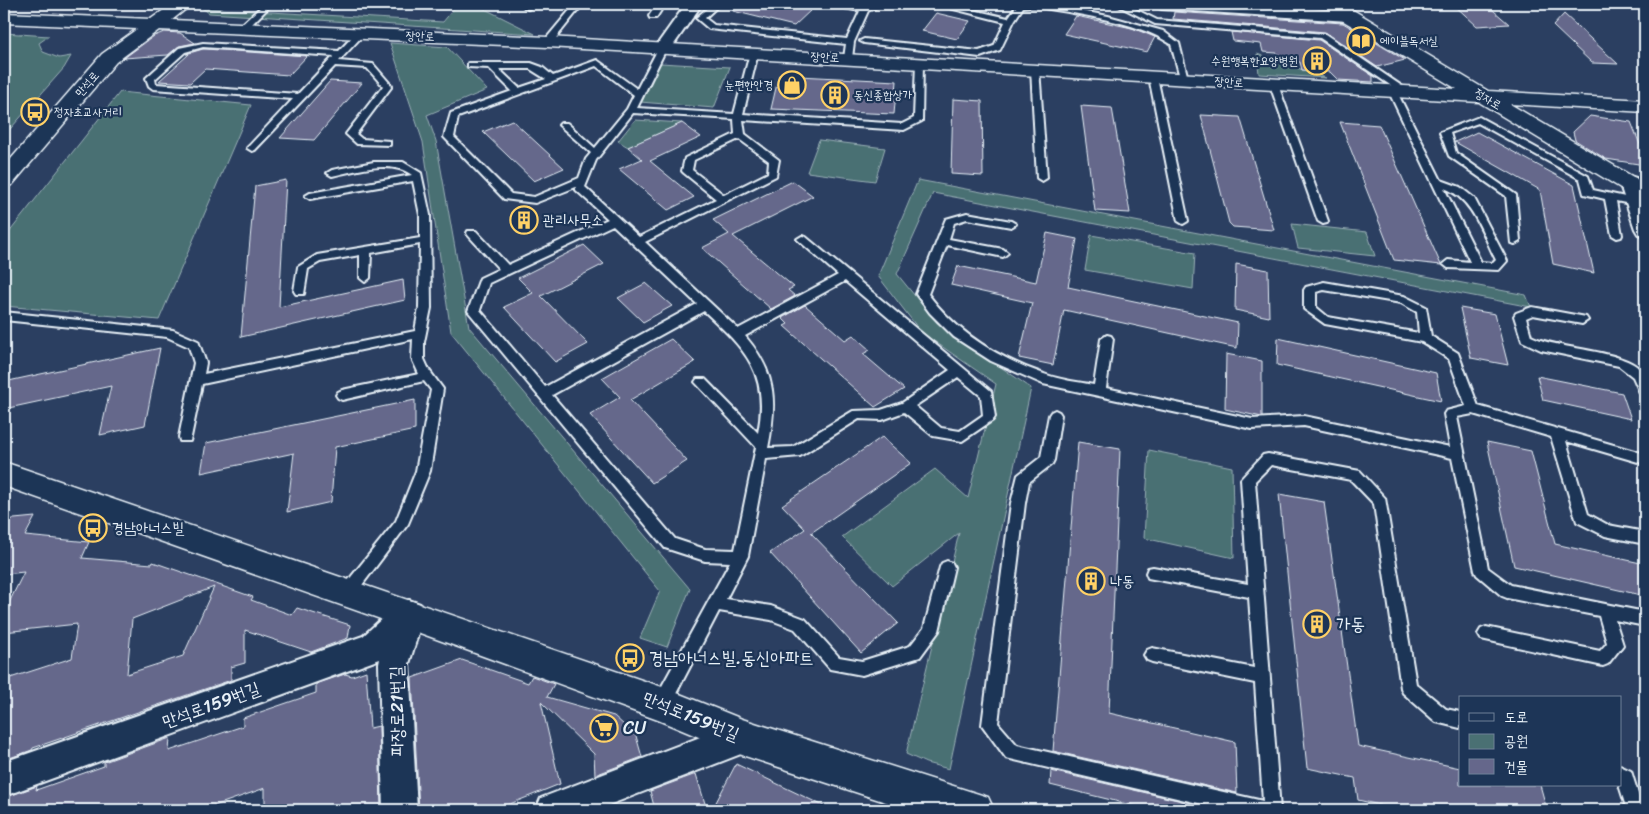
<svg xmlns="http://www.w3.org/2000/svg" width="1649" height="814" font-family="Sriracha,'Poor Story',sans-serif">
  <rect width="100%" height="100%" fill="#2b3f61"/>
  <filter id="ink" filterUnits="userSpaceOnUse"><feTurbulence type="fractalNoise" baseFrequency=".02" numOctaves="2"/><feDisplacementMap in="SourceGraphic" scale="10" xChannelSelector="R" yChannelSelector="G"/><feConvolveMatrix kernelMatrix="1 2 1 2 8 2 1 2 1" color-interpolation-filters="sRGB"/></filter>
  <g filter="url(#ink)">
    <g fill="#4a7073" stroke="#99b0b6">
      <path d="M453,4H475L535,34L209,13L202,8L443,22L456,6Z"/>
      <path d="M4,33L49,36L39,43L43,52L59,58L71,56L64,68L4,136Z"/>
      <path d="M390,43L447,47L487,90L427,115L436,141L469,327L690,589L667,647L640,638L660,591L451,332L423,142Z"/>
      <path d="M1257,54L1326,78L1259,74Z"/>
      <path d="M660,63L730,67L714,108L640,102Z"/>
      <path d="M120,92L251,105L159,320L4,306V239Z"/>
      <path d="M635,120L682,123L628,147L618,141Z"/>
      <path d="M819,140L885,148L875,181L807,172Z"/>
      <path d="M918,180L1526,295L1531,307L933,193L897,274L937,323L1031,388L949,769L926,763L906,754L959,533L892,586L842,537L935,469L968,498L996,384L921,332L878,276Z"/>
      <path d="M1292,224L1367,232L1375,256L1298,248Z"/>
      <path d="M1091,235L1195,253L1193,289L1085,270Z"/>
      <path d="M1149,450L1232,467L1234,558L1144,538Z"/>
    </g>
    <g fill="#65678b" stroke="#e8f1f8" fill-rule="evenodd">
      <path d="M734,4H791L812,9L794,26L733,11Z"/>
      <path d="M1453,4H1486L1509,24L1477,26Z"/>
      <path d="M1174,12L1343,23L1405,60L1377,67L1325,32L1173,19Z"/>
      <path d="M936,13L970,21L957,39L922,31Z"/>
      <path d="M1564,14L1618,64L1592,63L1553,26Z"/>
      <path d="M1076,16L1132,28L1155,37L1147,52L1064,34Z"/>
      <path d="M164,32L180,33L195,43L179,46L168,55L124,58L154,36Z"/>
      <path d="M1231,32L1319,40L1373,76V82L1338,80L1330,72L1302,70L1300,62L1279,60L1277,53L1263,52L1261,44L1233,41Z"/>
      <path d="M203,49H205L307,56L289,75L205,69L190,83L159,81L189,54H186Z"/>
      <path d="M779,75L897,81L894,114L771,109Z"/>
      <path d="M330,81L362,83L314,140L280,138Z"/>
      <path d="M953,99L982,101L983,176L951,174Z"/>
      <path d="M1081,106L1112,108L1130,213L1095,211Z"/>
      <path d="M1201,115L1240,117L1274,230L1233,227L1229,223Z"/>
      <path d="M1590,116L1631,122L1645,157V165L1606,159L1575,140L1573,132Z"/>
      <path d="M512,120L564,168L534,181L483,132Z"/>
      <path d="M1340,122L1379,125L1441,265L1394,260Z"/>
      <path d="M682,123L701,137L650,161L694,197L668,210L619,169L642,159L628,147Z"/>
      <path d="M1477,132L1574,185L1594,273L1553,264L1540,190L1455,142Z"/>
      <path d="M286,180L279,307L403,280L405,300L241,337L255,186Z"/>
      <path d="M793,181L813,196L733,236L794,287L788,290L795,296L771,309L702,248L729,234L713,220Z"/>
      <path d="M1047,233L1077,239L1068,287L1238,323L1237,348L1064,310L1053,365L1019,358L1032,303L951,285L958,266L1036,282Z"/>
      <path d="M584,245L604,264L541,296L588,344L555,362L504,307L533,293L518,278Z"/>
      <path d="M1236,264L1268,270L1269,317L1235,310Z"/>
      <path d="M646,283L672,306L643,322L618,298Z"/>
      <path d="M805,305L845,340L853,335L870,350L863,354L904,389L875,407L784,326L788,324L782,318Z"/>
      <path d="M1460,308L1495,314L1508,365L1471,358Z"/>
      <path d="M1278,338L1436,373L1441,401L1277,365Z"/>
      <path d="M671,339L695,362L630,400L687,461L652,483L590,415L620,397L602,378Z"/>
      <path d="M160,348L145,425L100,435L111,386L4,409V382Z"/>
      <path d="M1226,354L1262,361V417L1225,409Z"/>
      <path d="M1537,376L1622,393L1631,419L1543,400Z"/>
      <path d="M415,400V430L335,447L331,502L287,512L294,453L201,473L206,443Z"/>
      <path d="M882,437L911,463L811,533L898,623L861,653L770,553L805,529L782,505Z"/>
      <path d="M1078,442L1120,449L1109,713L1235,742L1237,793L1053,751Z"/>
      <path d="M1487,442L1531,451L1555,544L1645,564V596L1514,566Z"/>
      <path d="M1279,494L1324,502L1358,746L1460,768V785H1540L1547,810H1401L1358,800L1355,778L1307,768Z"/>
      <path d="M35,517L25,536L89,542L82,558L152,564L153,562L253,597L251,600L292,615L297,608L350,625L348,638L311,652L245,630V663L231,667V680L33,748L32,750L4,760V680L72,658L77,624L4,632V613L24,572L5,574L4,577V520ZM214,587L183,656L127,674L132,619Z"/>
      <path d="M462,660L528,683L532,676L554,684L547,697L614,716L636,736L642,757L595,775L594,754L541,702L560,784L495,810H419L412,678Z"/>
      <path d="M366,671L370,728L379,726L381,810H265V788L203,810H4V798L37,786L36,790L104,766V762L170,738L169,751L243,726V718L316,693V684L345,674L352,676Z"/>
      <path d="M736,764L832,810H712Z"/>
      <path d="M1051,771L1221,810H1152L1050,785Z"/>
      <path d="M696,774L707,810H655L650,791Z"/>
    </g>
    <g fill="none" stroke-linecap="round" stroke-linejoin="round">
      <g stroke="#e8f1f8" stroke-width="4">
        <g id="lane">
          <path d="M264,4H272L244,32H238V28Z"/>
          <path d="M527,4H535L528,9L524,7Z"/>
          <path d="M575,4H583L551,44H545V40Z"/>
          <path d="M657,4H665L656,18H650L649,16Z"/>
          <path d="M712,4H720L705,18L714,25L847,39L860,11L834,6L833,4C843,4 853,7 863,7C870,7 876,4 884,4L868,11L854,42L852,58L848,61L844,58L846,44L709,29L696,18Z"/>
          <path d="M934,4H947L1008,18L1018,4H1046L1108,16L1163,31L1179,43L1188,79L1181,81L1171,44C1135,20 1078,15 1035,6L1023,7L1014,21L1000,50L980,57L864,43L860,41L864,39L979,51L994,46L1005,22Z"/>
          <path d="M1115,4H1125L1157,20L1325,34L1412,93L1408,96L1405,95L1320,38L1155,24Z"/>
          <path d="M357,32L364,34L339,61L373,64L392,86L356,134L362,139L390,141V145L357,144L346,134L383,86L367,68L335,66L255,150L252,151L247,148L249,146L293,99L153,89L149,86L146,78L179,48L203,43L339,51ZM203,47L334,56L298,94L156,84L155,79L185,52Z"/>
          <path d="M659,47L666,49L637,108L734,114L750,53L754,50L758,53L743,114L902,124L914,118L916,62L923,60L922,121L904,130L743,120L745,134L779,160L776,176L645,242L738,329L838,275L797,239L802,236L806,237L991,391L995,417L993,420L962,441L933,436L904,412L882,420L859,419L800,456L766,459L748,556L726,599L771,606L805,619L839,657L862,661L910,646L924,628L940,567L942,563L947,561L952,563L954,567L939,631L920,657L862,675L830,669L795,629L771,620L719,611L668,709L662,711L656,709L654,703L656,697L730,562L705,561L665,548L468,311L480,278L499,269L468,235L467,233L468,231H476L508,265L608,219L576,190V187L535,203L504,199L444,137L451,113L512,91L489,68L468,67V63H531L542,67L553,76L597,60L637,89ZM596,66L634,95L627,109L595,148L567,123H561L559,125L591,153L586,159L579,178L534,197L511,194L454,137L458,117ZM499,69H530L546,79L519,88ZM633,113L734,119L735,134L685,158L682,171L684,173L716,199L639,237L585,187L596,160ZM739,139L769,161L768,173L724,195L692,170L694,160ZM613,225L697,304L545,387L480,310L489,283ZM845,281L950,370L902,403L881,410L853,411L793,447L768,448C777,403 777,373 745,336ZM704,311C745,349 770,373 758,433L705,379H697L695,382L756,447L735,550L705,549L675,539L552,395ZM958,377L981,396L983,415L960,431L941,428L915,406Z"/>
          <path d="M1035,66L1039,69L1047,178L1042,181L1037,178L1031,69Z"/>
          <path d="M1153,74L1157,77L1188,221L1183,224L1178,221L1149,77Z"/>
          <path d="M1274,82L1278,85L1328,221L1327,223L1323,224L1318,221L1270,85Z"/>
          <path d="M1393,89L1397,92L1441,180L1460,187L1474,198L1507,261L1499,270L1448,268L1443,264L1448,260L1470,262L1389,92ZM1444,188C1473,198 1483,235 1496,260L1493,263L1481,262Z"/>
          <path d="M1479,117L1588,176L1593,190L1639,200L1640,202L1635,205L1616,201L1622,235L1621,237L1617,238L1612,235L1605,199L1584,194L1580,179L1478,123L1450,133L1456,153L1516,195L1520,241L1515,244L1511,243L1506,196L1449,156L1440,132Z"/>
          <path d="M374,162H403L421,173L430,215L431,308L424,342V359L429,370L443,389L430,471L408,524L353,597L348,599L343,597L341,592L343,587L396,521L416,471L431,390L424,381L342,400L338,398L336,395L338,392L342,390L419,374L412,359L413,339L202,384L191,437L190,441H180L179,437L194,363L189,347L167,337L4,320V312L173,330L198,341L206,363L204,374L415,331L419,308L420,244L371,253L370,278L365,282L360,278V255L320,262L308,269L304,294H296L294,291L298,267L317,255L420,238V215L413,181L310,199L305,196L310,193L412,175C391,159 356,171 332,176L327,173L332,170Z"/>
          <path d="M967,213L1011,221L1016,224L1011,227L967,219L954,223L949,239L1003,249L1008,253L1003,257L947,245L928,294C957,333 998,358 1044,374C1060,380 1078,382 1094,385L1101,339L1107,335L1111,336L1113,339L1106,388L1252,419L1304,416L1450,447L1444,414L1446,411L1466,406L1449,359L1422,342L1325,324L1304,309V290L1306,287L1324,282L1404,296L1426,307L1431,336L1458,353L1478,406L1645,454V464L1566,441L1588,514L1608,525L1645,532V544L1605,536L1577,522L1551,437L1473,414L1457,417L1488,568L1511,585L1645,612V626L1615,620L1623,645L1608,664L1603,666L1481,639L1478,634L1481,629L1486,627L1600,651L1607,643L1599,616L1507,598L1502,596L1477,575L1475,571L1452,458L1304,426L1252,429L1043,384L991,361L954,337L930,313L916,294L945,221L946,219ZM1324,290L1401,303L1417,312L1419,333L1328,317L1316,307V292Z"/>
          <path d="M1532,307L1586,317L1588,320L1582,324L1533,315L1526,318L1531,336C1560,351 1629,349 1644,374L1645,397L1641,395L1633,377L1619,366L1541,350L1522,341L1514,316L1516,313Z"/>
          <path d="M1055,410L1059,412L1061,415L1054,460L1052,464L1029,482L1025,503L998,723L1017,745L1263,801L1255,683L1152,662L1147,660L1144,655L1147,650L1152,648L1254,668L1249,597L1153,579L1148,578L1146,573L1148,568L1153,567L1248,584L1241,479L1263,455L1268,454L1360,471L1385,498L1416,684L1446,709L1460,712V728L1436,722L1403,693L1401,688L1374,504L1351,480L1271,465L1255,481L1280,810H1228L1006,758L982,725L1011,503L1018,475L1041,457L1049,415L1051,412Z"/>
          <path d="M1620,766L1631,771L1643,810H1627L1619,785Z"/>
        </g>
      </g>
      <g stroke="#e8f1f8" stroke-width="4">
        <g id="street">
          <path d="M686,4H702L668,53H656L654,49Z"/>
          <path d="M1154,4H1231L1348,11L1354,13L1356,16L1354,19L1348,21L1162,9L1156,7Z"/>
          <path d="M1629,176L1636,178C1648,195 1645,216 1645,236L1638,234L1635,229L1619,182L1622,178Z"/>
          <path d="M409,600L420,604L424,614L409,664L417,810H383L379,664L380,659L4,796V762L363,636L398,604Z"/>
          <path d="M742,721L754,725L758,737L754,749L596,810H536L541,798Z"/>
        </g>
      </g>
      <g stroke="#e8f1f8" stroke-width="3">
        <g id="secondary">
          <path d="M172,4H192L172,20L548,37L1457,89L1342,20L1323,4H1343L1488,91L1645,100V112L1510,104L1645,184V200L1637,198L1479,102L548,47L159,30L116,62L12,185L4,186V167L102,54L137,29L4,23V13L151,19Z"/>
          <path d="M4,462L662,687L742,719L988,797L994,810H910L742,755L658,720L409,629L4,486Z"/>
        </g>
      </g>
      <use href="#lane" fill="#1d3557" fill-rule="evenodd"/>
      <use href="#street" fill="#1d3557" fill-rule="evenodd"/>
      <use href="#secondary" fill="#1d3557" fill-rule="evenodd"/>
    </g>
  </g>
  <defs>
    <g id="library-ring" transform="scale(1.4375)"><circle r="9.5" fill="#1d3557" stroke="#ffd166" stroke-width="1.5"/><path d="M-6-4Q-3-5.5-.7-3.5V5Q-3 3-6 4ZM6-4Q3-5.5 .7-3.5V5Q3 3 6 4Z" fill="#ffd166"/></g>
    <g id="building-ring" transform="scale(1.4375)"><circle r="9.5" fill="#1d3557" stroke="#ffd166" stroke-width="1.5"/><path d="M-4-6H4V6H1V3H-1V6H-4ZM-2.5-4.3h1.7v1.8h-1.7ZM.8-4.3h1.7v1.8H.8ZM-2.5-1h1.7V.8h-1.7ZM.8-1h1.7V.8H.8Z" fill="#ffd166"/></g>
    <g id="shop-ring" transform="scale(1.4375)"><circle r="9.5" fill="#1d3557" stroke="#ffd166" stroke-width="1.5"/><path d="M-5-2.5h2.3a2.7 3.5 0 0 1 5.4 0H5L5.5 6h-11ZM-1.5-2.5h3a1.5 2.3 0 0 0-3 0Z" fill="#ffd166"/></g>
    <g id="bus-ring" transform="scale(1.4375)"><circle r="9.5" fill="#1d3557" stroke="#ffd166" stroke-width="1.5"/><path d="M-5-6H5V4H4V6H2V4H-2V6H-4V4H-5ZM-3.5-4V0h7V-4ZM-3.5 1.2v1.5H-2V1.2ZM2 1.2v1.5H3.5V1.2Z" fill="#ffd166"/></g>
    <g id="supermarket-ring" transform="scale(1.4375)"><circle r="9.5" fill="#1d3557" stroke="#ffd166" stroke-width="1.5"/><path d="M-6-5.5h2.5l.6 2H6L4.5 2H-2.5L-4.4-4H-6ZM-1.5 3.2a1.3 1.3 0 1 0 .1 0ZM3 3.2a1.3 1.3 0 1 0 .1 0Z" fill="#ffd166"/></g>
  </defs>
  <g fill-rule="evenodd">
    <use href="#library-ring" x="1361" y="41"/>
    <use href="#building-ring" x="1317" y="61"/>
    <use href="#shop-ring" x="792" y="85"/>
    <use href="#building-ring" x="835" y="95"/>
    <use href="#bus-ring" x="35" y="112"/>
    <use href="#building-ring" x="524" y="220"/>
    <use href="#bus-ring" x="93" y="528"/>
    <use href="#building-ring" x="1091" y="581"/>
    <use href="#building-ring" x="1317" y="624"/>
    <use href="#bus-ring" x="630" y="658"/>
    <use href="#supermarket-ring" x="604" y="728"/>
  </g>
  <g text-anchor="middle" stroke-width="4.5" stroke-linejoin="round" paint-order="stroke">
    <g font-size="12" fill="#e8f1f8" stroke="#1d3557">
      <text transform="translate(420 36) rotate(2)" y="4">장안로</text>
      <text transform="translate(825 57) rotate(3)" y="4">장안로</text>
      <text transform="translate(1229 82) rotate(4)" y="4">장안로</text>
      <text transform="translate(87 84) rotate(-49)" y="4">만석로</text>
      <text transform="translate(1488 99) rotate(31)" y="4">정자로</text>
    </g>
    <g font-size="12" fill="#e8f1f8" stroke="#1d3557" text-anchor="start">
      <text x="1380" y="45">에이블독서실</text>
      <text x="1298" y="65" text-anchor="end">수원행복한요양병원</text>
      <text x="773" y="89" text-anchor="end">눈편한안경</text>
      <text x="854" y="99">동신종합상가</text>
      <text x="54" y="116">정자초교사거리</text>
    </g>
    <g font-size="15" fill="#e8f1f8" stroke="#1d3557" text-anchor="start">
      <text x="543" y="225">관리사무소</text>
      <text x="112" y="533">경남아너스빌</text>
      <text x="1110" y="586">나동</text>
    </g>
    <g font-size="18" fill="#e8f1f8" stroke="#1d3557" text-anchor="start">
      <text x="1336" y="630">가동</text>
      <text x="649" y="664">경남아너스빌.동신아파트</text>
      <text x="623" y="734">CU</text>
    </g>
    <g font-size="18" fill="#e8f1f8" stroke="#1d3557">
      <text transform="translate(211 705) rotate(-20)" y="6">만석로159번길</text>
      <text transform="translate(397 711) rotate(-91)" y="6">파장로21번길</text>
      <text transform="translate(691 716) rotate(22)" y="6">만석로159번길</text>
    </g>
  </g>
  <rect width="1649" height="814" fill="none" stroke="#1d3557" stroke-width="20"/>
  <rect x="10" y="10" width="1629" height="794" fill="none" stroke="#e8f1f8" stroke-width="2" filter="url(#ink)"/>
  <rect x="1459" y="696" width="162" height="90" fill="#1d3557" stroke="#6e8097"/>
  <rect x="1469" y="713" width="25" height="8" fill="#1d3557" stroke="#6e8097"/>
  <text x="1504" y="722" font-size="15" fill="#e8f1f8">도로</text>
  <rect x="1469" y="734" width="25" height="15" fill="#4a7073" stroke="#6e8097"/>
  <text x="1504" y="746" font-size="15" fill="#e8f1f8">공원</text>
  <rect x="1469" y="759" width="25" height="15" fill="#65678b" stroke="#6e8097"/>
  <text x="1504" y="772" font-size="15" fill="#e8f1f8">건물</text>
</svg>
